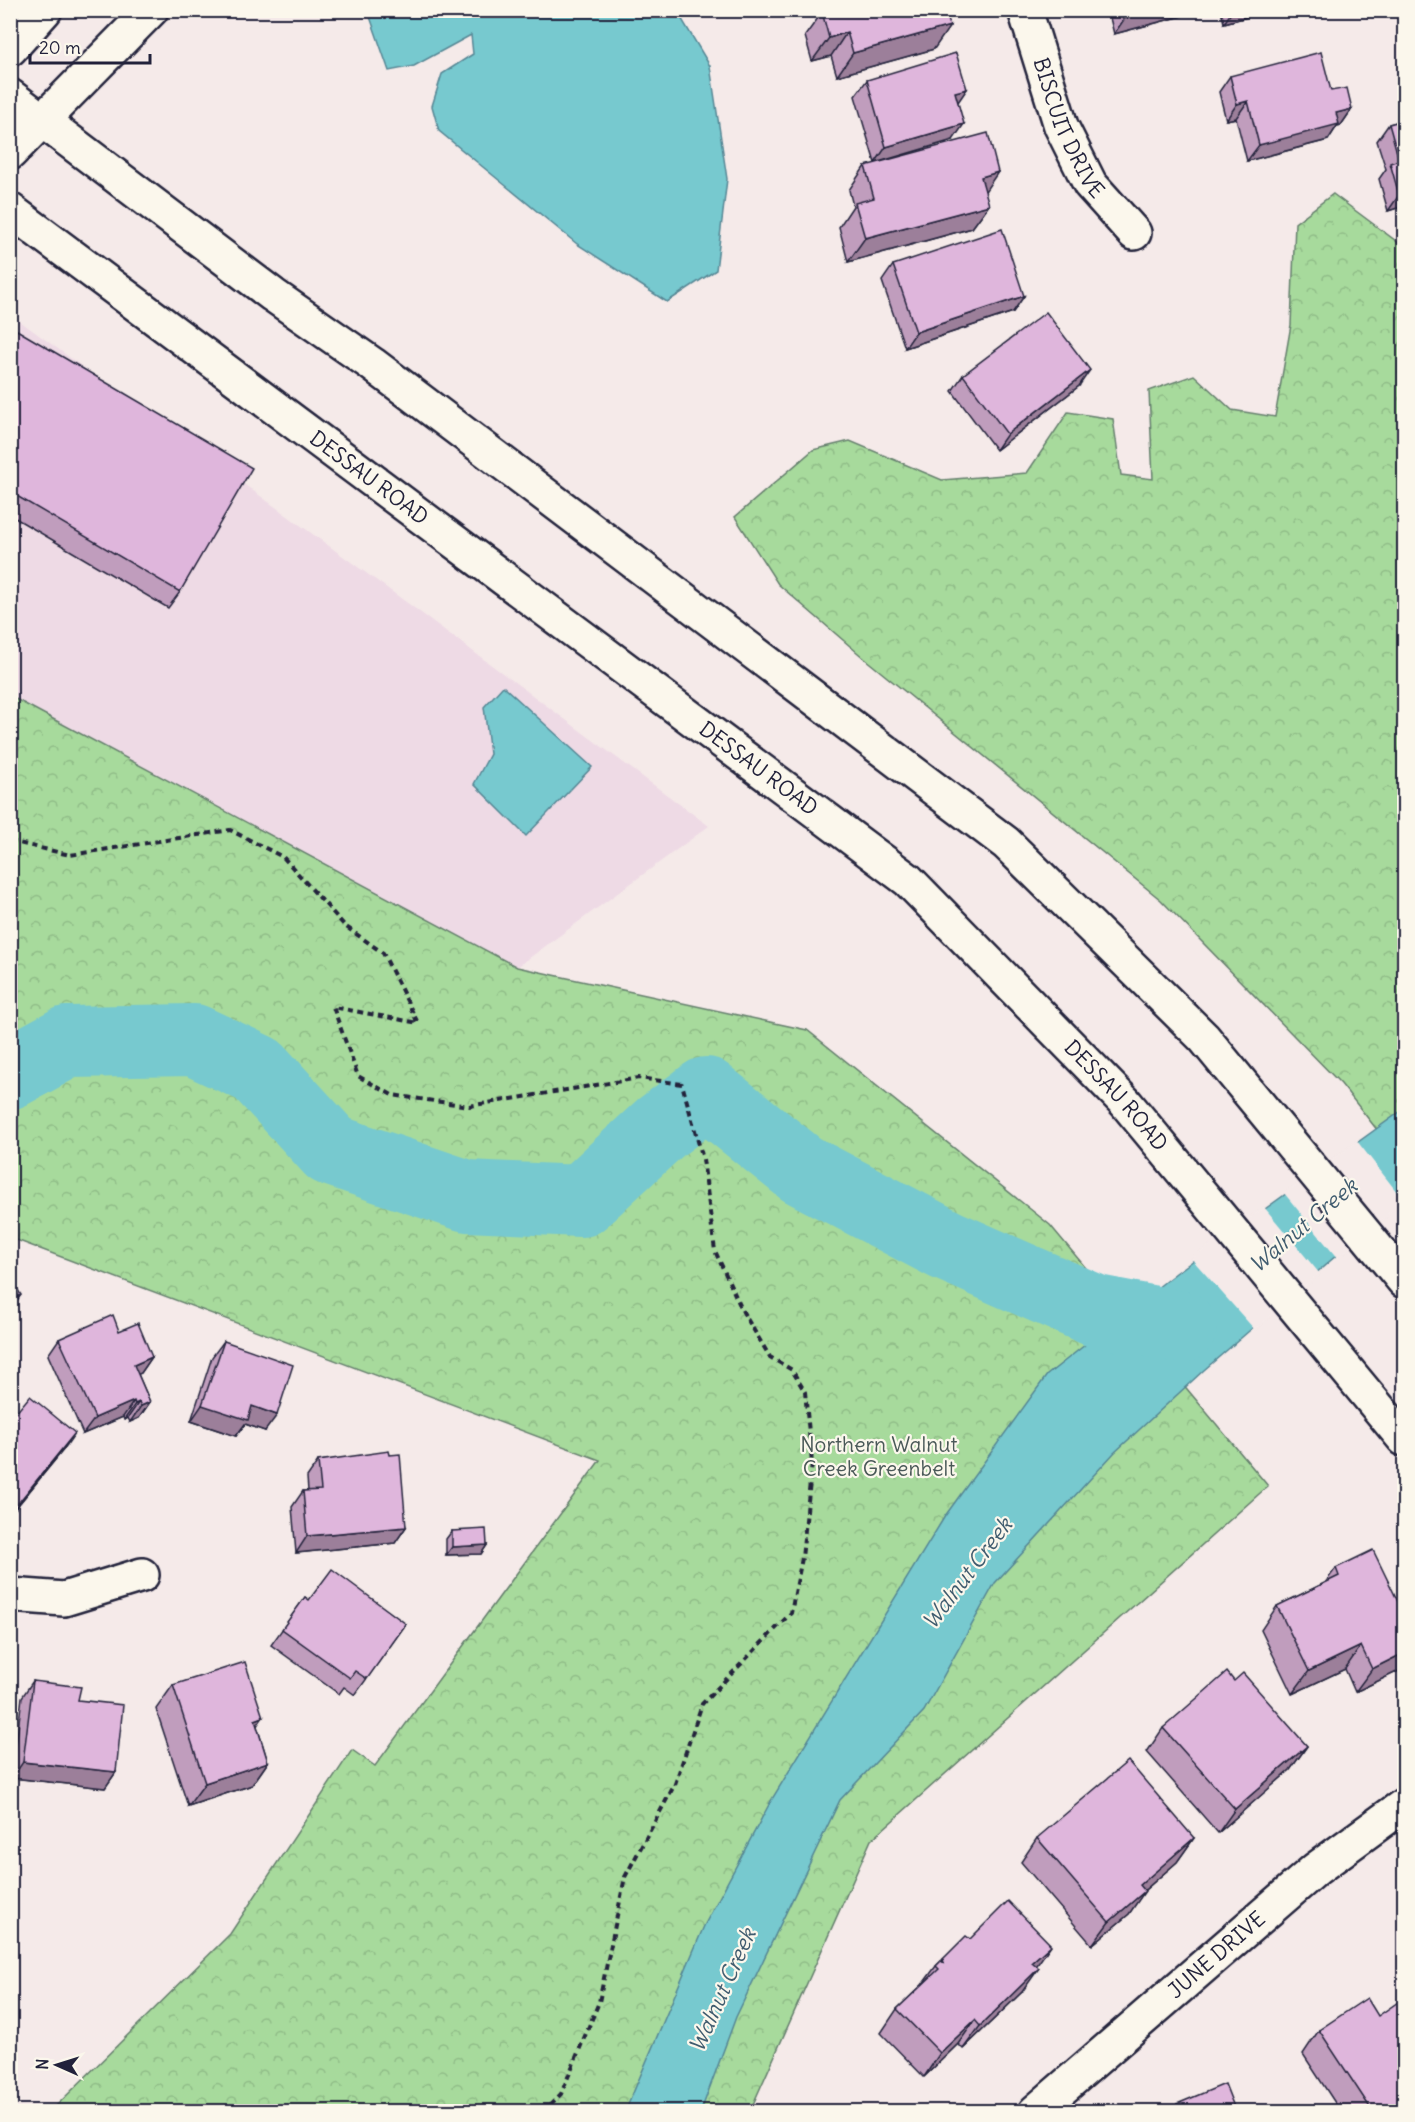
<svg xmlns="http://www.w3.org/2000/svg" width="1415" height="2122" font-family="Delius,sans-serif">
  <defs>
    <pattern id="forest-crowns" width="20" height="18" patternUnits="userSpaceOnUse" patternTransform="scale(1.5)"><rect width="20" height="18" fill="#a7da9c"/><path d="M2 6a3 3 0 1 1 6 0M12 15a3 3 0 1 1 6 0" fill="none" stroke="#8fbb87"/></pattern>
  </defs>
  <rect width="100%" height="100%" fill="#f5eae9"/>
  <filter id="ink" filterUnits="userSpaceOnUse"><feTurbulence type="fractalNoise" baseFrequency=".0167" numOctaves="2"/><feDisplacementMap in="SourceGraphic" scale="12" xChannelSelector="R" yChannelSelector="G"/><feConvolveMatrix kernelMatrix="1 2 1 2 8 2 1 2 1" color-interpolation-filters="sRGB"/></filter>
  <g filter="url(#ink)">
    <path fill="#eedae5" d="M10,314L428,618L709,826L517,967L11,696Z"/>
    <g fill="url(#forest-crowns)" stroke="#647e6c" stroke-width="1.5">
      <path d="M1333,194L1404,247V1164L1341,1084L1161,900L865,659L778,584L735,517L813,450L850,441L942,480L1027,473L1068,412L1113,419L1121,475L1153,479L1149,391L1194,375L1232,410L1275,417L1291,325L1295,223Z"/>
      <path d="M10,696L517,967L807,1030L1050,1225L1268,1486L871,1840L750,2111H51L230,1934L352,1750L375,1766L600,1460L11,1238Z"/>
    </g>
    <g fill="#77c9cf" stroke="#558694" stroke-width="1.5">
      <path d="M518,10L546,14L552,10L677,11L710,66L727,179L716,270L667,302L577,244L439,131L432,106L442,74L473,54L471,35L414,66L389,71L368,11Z"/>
      <path d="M503,686L592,767L526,836L474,784L490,754L484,707Z"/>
      <path d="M1404,1109V1197L1204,1370L1114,1453L995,1583L924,1711L840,1800L736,2017L701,2111L625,2112L704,1926L772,1799L945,1516L1047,1375L1176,1273Z"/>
    </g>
    <g fill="#f5eae9">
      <path d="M1357,1141L1404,1201L1338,1259L1284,1193Z"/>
      <path d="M1264,1207L1320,1274L1255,1330L1191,1258Z"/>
    </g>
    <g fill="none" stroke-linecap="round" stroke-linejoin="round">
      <path stroke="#77c9cf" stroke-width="72" d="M10,1073L67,1042L194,1040L258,1070L331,1150L467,1196L581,1201L661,1127L706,1093L801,1169L946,1245L1096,1311L1181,1327"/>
      <g stroke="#22223b" stroke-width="38">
        <g id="street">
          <path id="s1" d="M1025,10L1061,126L1090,184L1134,233"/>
          <path d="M10,1595L64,1599L142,1575"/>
          <path id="s2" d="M1035,2112L1316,1869L1404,1805"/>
        </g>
      </g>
      <g stroke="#22223b" stroke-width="38">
        <g id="secondary">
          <path d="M10,49L45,10"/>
          <path d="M10,96L273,295L372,364L1006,843L1204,1038L1404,1281"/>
          <path d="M10,153L151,10"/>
          <path id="s3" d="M10,210L908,880L1125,1102L1404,1439"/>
        </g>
      </g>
      <path stroke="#22223b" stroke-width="4" stroke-dasharray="6 4.5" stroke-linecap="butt" d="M10,841L70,855L230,830L283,857L345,926L383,953L418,1023L333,1007L358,1076L392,1095L469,1106L639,1078L682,1084L703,1159L715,1251L743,1312L770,1357L792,1370L805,1392L812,1463L802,1558L791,1613L702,1704L675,1784L625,1877L599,2002L561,2094L543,2112"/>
      <use href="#street" stroke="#fbf7ec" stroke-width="33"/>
      <use href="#secondary" stroke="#fbf7ec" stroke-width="33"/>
    </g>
    <g fill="#c09dbd" stroke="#22223b" stroke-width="1.5">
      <path d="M816,10H946L934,49L837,76L831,56L812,61L805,36L818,18Z"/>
      <path d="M1108,10H1186L1182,16L1114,34Z"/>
      <path d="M1221,10H1251L1247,17L1224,23Z"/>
      <path d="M1230,76L1331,91L1352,109L1341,125L1337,126L1328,140L1247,161L1236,118L1226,120L1219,92Z"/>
      <path d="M867,80L953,140L875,163L855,96Z"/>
      <path d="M1404,120V206L1388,211L1379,179L1386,169L1377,141L1389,124Z"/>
      <path d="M865,166L989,205L972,228L848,262L839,227L853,206L849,190Z"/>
      <path d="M893,265L1024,296L1013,312L905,348L882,281Z"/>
      <path d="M10,326L180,592L168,608L10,515Z"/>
      <path d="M963,375L1079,386L996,450L952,391Z"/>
      <path d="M119,1331L152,1357L141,1373L138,1374L150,1402L139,1418L130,1422L128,1418L124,1420L123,1417L83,1434L48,1355L59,1339Z"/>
      <path d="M224,1341L265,1431L245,1424L236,1436L191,1421L212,1357Z"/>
      <path d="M10,1420L64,1449L10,1515Z"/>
      <path d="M390,1455L406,1527L395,1543L296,1553L292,1507L303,1491H308L307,1477L318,1461Z"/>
      <path d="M452,1531L487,1545L481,1554L446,1555V1539Z"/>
      <path d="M1336,1568L1403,1669L1355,1692L1345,1669L1292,1694L1261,1630L1277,1606L1325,1583Z"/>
      <path d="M305,1597L309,1600L406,1624L355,1695L344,1687L339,1694L271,1645Z"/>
      <path d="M33,1681L78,1700L116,1772L105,1788L12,1778L22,1697Z"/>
      <path d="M1234,1681L1307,1746L1290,1770L1218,1833L1147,1752L1163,1728Z"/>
      <path d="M173,1685L257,1726L268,1762L252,1785L188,1806L156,1709Z"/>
      <path d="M1037,1838H1194L1177,1862L1145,1890L1129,1914L1092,1945L1021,1862Z"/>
      <path d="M970,1939L1036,1966L1022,1992L963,2049L958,2044L924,2077L881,2033L897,2009L922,1985L936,1966L943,1959Z"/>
      <path d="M1319,2030L1404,2112H1341L1303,2054Z"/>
      <path d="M1177,2104L1236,2112H1172Z"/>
    </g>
    <g fill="#9c7f9a" stroke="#22223b" stroke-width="1.5">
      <path d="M1154,10H1186L1182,16L1114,34L1125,18Z"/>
      <path d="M1233,10H1251L1247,17L1224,23Z"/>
      <path d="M950,26L934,49L837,76L853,53Z"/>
      <path d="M847,32L831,56L812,61L829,38Z"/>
      <path d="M967,89L956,105L955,92Z"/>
      <path d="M1248,101L1236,118L1226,120L1237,104Z"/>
      <path d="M1352,109L1341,125L1337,126L1328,140L1247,161L1259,145L1336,113Z"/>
      <path d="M964,124L953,140L875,163L886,147Z"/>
      <path d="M998,172L982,196L981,177Z"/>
      <path d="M1404,193V206L1388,211L1399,195Z"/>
      <path d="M989,205L972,228L848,262L865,238Z"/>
      <path d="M1024,296L1013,312L905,348L916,332Z"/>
      <path d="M1090,370L1079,386L996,450L1007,434Z"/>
      <path d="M21,1295L15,1303L10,1306V1301Z"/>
      <path d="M152,1357L141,1373L123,1381L134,1365Z"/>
      <path d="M134,1401L123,1417L83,1434L95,1418Z"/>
      <path d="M139,1402L128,1418L124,1420L135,1404Z"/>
      <path d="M150,1402L139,1418L130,1422L141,1406Z"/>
      <path d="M202,1405L252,1406L277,1415L265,1431L245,1424L236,1436L191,1421Z"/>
      <path d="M75,1433L64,1449L10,1515L15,1507Z"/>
      <path d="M406,1527L395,1543L296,1553L307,1536Z"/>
      <path d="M487,1545L481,1554L446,1555L452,1547Z"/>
      <path d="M1361,1646L1345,1669L1292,1694L1309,1671Z"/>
      <path d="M1404,1653V1668L1403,1669L1355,1692L1372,1669Z"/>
      <path d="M263,1717L247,1740L255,1720Z"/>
      <path d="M1307,1746L1290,1770L1218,1833L1235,1809Z"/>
      <path d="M23,1762L116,1772L105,1788L12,1778Z"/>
      <path d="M268,1762L252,1785L188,1806L205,1783Z"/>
      <path d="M1194,1838L1177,1862L1124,1908L1140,1885Z"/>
      <path d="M1145,1891L1129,1914L1092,1945L1109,1922Z"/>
      <path d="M1051,1945L1035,1968L1032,1962Z"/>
      <path d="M1039,1968L1022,1992L963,2049L980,2026Z"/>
      <path d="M975,2020L958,2044L924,2077L940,2053Z"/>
      <path d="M1404,2101V2112H1389Z"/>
    </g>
    <g fill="#dfb6dc" stroke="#22223b" stroke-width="1.5">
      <path d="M827,10H946L950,26L853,53L847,32L829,38L822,12Z"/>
      <path d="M1123,10H1154L1125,18Z"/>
      <path d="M1321,52L1331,91L1347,88L1352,109L1336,113L1339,124L1259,145L1248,101L1237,104L1230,76Z"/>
      <path d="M956,53L967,89L955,92L964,124L886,147L867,80Z"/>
      <path d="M1404,120V193L1399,195L1390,163L1399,160L1389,124Z"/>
      <path d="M988,133L998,172L981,177L989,205L865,238L855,203L874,198L865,166Z"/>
      <path d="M1002,229L1024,296L916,332L893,265Z"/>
      <path d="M1046,312L1090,370L1007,434L963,375Z"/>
      <path d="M10,326L252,468L180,592L10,492Z"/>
      <path d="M10,1278L21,1295L10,1301Z"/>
      <path d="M113,1315L119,1331L138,1323L152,1357L134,1365L150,1402L141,1406L139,1402L135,1404L134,1401L95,1418L59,1339Z"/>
      <path d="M224,1341L293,1365L277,1415L252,1406L248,1420L202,1405Z"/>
      <path d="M30,1396L75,1433L15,1507L10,1504V1420Z"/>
      <path d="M389,1451L390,1455L400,1454L406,1527L307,1536L303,1491L321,1490L318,1461Z"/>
      <path d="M486,1529L487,1545L452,1547V1531Z"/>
      <path d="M1373,1550L1404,1614V1653L1372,1669L1361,1646L1309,1671L1277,1606L1339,1576L1336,1568Z"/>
      <path d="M332,1569L406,1624L367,1679L355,1671L350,1678L282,1629L305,1597L309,1600Z"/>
      <path d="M245,1662L263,1717L255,1720L268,1762L205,1783L173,1685Z"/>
      <path d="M1227,1672L1234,1681L1243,1673L1307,1746L1235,1809L1163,1728Z"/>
      <path d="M33,1681L81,1687L78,1700L123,1705L116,1772L23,1762Z"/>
      <path d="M1128,1761L1194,1838L1140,1885L1145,1891L1109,1922L1037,1838Z"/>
      <path d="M1008,1901L1051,1945L1032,1962L1039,1968L980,2026L975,2020L940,2053L897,2009L939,1969L936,1966L941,1961L944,1963L943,1959L966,1936L970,1939Z"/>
      <path d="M1367,1998L1378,2016L1404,1998V2101L1389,2112H1373L1319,2030Z"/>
      <path d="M1225,2084L1236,2112H1181L1177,2104Z"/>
      <path d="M1275,2107L1277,2112H1265Z"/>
    </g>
  </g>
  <g text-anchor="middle" stroke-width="4.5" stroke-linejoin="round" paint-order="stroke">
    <g font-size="21" fill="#22223b" stroke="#fbf7ec">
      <text dy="7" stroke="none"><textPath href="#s1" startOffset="126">BISCUIT DRIVE</textPath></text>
      <text dy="7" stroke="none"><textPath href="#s3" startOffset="448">DESSAU ROAD</textPath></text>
      <text dy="7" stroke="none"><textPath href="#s3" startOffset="934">DESSAU ROAD</textPath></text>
      <text dy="7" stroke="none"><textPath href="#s3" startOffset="1420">DESSAU ROAD</textPath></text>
      <text dy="7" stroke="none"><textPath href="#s2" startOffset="240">JUNE DRIVE</textPath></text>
    </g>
    <g font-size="21" fill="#4a5958" stroke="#fbf7ec">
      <text x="879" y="1452">Northern Walnut<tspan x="879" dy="24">Creek Greenbelt</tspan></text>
    </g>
    <g font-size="22" font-style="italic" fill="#405c6f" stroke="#fbf7ec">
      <text transform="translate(1303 1225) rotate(-40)" y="8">Walnut Creek</text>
      <text transform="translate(967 1573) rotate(-53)" y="8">Walnut Creek</text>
      <text transform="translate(722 1990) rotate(-66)" y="8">Walnut Creek</text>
    </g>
  </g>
  <rect width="1415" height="2122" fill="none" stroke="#fbf7ec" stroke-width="36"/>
  <rect x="18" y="18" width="1379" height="2086" fill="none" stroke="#22223b" stroke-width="2" filter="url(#ink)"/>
  <g transform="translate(57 2065) rotate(273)" stroke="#fbf7ec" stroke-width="4.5" paint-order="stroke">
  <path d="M0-4.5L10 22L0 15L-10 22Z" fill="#22223b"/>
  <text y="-9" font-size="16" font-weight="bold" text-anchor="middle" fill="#22223b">N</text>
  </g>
  <path d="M30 54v9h120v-9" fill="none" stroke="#22223b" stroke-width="3"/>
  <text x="39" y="54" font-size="18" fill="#22223b" stroke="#fbf7ec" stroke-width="4.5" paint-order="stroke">20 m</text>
</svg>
